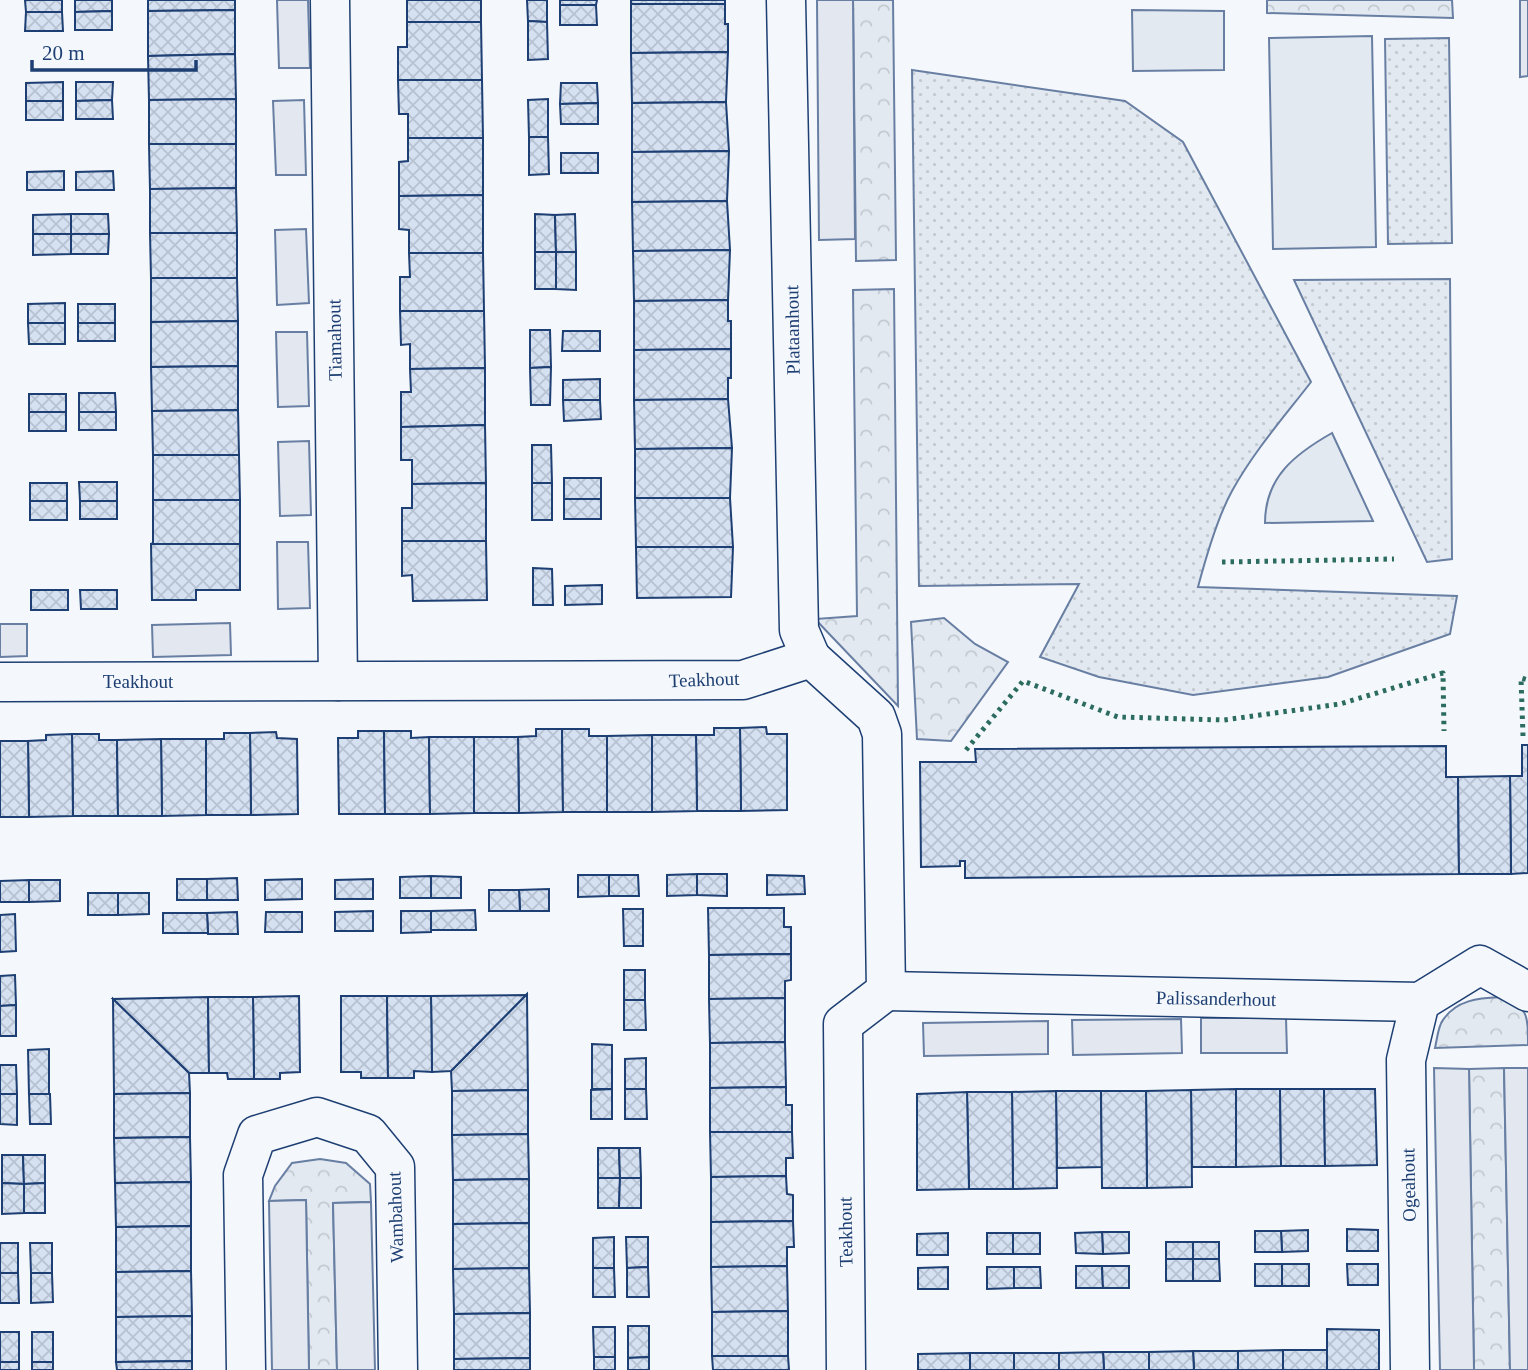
<svg xmlns="http://www.w3.org/2000/svg" width="1528" height="1370" font-family="'Times New Roman',serif">
  <defs>
    <pattern id="grass-dots" width="8" height="8" patternUnits="userSpaceOnUse" patternTransform="scale(1.75)"><rect width="8" height="8" fill="#e3e9f0"/><path d="M2 2h.1M6 6h.1" fill="none" stroke="#c2c9d1" stroke-width="1.8" stroke-linecap="round"/></pattern>
    <pattern id="forest-crowns" width="20" height="18" patternUnits="userSpaceOnUse" patternTransform="scale(1.75)"><rect width="20" height="18" fill="#e3e9f0"/><path d="M2 6a3 3 0 1 1 6 0M12 15a3 3 0 1 1 6 0" fill="none" stroke="#c2c9d1"/></pattern>
    <pattern id="building-cross-hatch" width="8" height="8" patternUnits="userSpaceOnUse" patternTransform="scale(1.75)"><rect width="8" height="8" fill="#d5e0f0"/><path d="M0 0l8 8M0 8l8-8" fill="none" stroke="#b6c1d1"/></pattern>
  </defs>
  <rect width="100%" height="100%" fill="#f4f7fb"/>
  <g fill="url(#grass-dots)" stroke="#687fa3" stroke-width="2">
    <path d="M1449,38L1452,243L1388,244L1385,39Z"/>
    <path d="M912,70L1125,101L1183,142L1311,382C1284,417 1254,451 1232,491C1217,518 1206,557 1198,587L1457,596L1450,634L1328,677L1193,695L1099,677L1040,657L1079,584L919,586Z"/>
    <path d="M1450,279L1452,559L1427,562L1294,280Z"/>
  </g>
  <g fill="url(#forest-crowns)" stroke="#687fa3" stroke-width="2">
    <path d="M853,0H893L896,260L856,261Z"/>
    <path d="M1267,0H1452L1453,18L1267,13Z"/>
    <path d="M894,289L898,706L815,619L857,616L853,290Z"/>
    <path d="M944,618L975,644L1008,662L951,741L917,739L911,622Z"/>
    <path d="M1500,997C1528,1007 1528,1014 1528,1045L1435,1048C1437,1040 1438,1026 1443,1020C1456,1000 1479,998 1500,997Z"/>
    <path d="M1504,1068L1510,1370H1474L1469,1069Z"/>
    <path d="M320,1159L346,1163L370,1184L371,1202L333,1203L337,1370H309L306,1200L269,1201L275,1186L292,1163Z"/>
  </g>
  <g fill="#e3e9f0" stroke="#687fa3" stroke-width="2">
    <path d="M1132,10L1224,11V70L1133,71Z"/>
    <path d="M1372,36L1376,247L1273,249L1269,38Z"/>
    <path d="M1332,433L1373,521L1265,523C1265,477 1295,454 1332,433Z"/>
  </g>
  <g fill="#e3e8f0" stroke="#687fa3" stroke-width="2">
    <path d="M277,0H308L310,68H279Z"/>
    <path d="M817,0H853L855,239L819,240Z"/>
    <path d="M1520,0H1528V76L1520,77Z"/>
    <path d="M304,100L306,175H276L273,101Z"/>
    <path d="M306,229L309,303L277,305L275,230Z"/>
    <path d="M276,332H307L309,406L278,407Z"/>
    <path d="M309,441L311,515L280,516L278,442Z"/>
    <path d="M277,542H308L310,608L278,609Z"/>
    <path d="M230,623L231,655L153,657L152,625Z"/>
    <path d="M0,624H27V656L0,657Z"/>
    <path d="M1201,1018H1286L1287,1053H1201Z"/>
    <path d="M1181,1019L1182,1053L1073,1055L1072,1020Z"/>
    <path d="M1048,1021V1054L924,1056L923,1023Z"/>
    <path d="M1434,1068L1469,1069L1474,1370H1440Z"/>
    <path d="M1504,1068H1528V1370H1510Z"/>
    <path d="M306,1200L309,1370H272L269,1201Z"/>
    <path d="M371,1202L375,1370H337L333,1203Z"/>
  </g>
  <g fill="url(#building-cross-hatch)" stroke="#1d3f73" stroke-width="2">
    <path d="M25,0H62V12H26Z"/>
    <path d="M75,0H112V11L75,12Z"/>
    <path d="M148,0H235V10L148,11Z"/>
    <rect x="407" y="0" width="74" height="22"/>
    <path d="M527,0H547V22L528,21Z"/>
    <path d="M560,0H597L596,5H560Z"/>
    <rect x="631" y="0" width="94" height="4"/>
    <path d="M631,4H725V24H728V52L631,53Z"/>
    <path d="M560,5H596L597,25H560Z"/>
    <path d="M235,10V54L148,56V11Z"/>
    <path d="M112,11V30H75V12Z"/>
    <path d="M26,12H62L63,31H25Z"/>
    <path d="M528,21L547,22L548,59L528,60Z"/>
    <path d="M407,22H481L482,80H398V47H407Z"/>
    <path d="M728,52L726,102L632,103L631,53Z"/>
    <path d="M235,54L236,99L149,100L148,56Z"/>
    <path d="M398,80H482L483,138H408V114H399Z"/>
    <path d="M63,82V101H26V83Z"/>
    <path d="M76,82H113L112,100L76,101Z"/>
    <path d="M561,83H597L598,103L560,104Z"/>
    <path d="M236,99V144H149V100Z"/>
    <path d="M548,99V137H529L528,100Z"/>
    <path d="M112,100L113,119H76V101Z"/>
    <rect x="26" y="101" width="37" height="19"/>
    <path d="M726,102L729,151L632,152V103Z"/>
    <path d="M598,103V124H561L560,104Z"/>
    <path d="M529,137H548L549,174L529,175Z"/>
    <path d="M408,138H483V195L399,196V162L408,161Z"/>
    <path d="M149,144H236V188L150,189Z"/>
    <path d="M729,151L727,201L632,202V152Z"/>
    <rect x="561" y="153" width="37" height="20"/>
    <path d="M64,171V190H27V172Z"/>
    <path d="M113,171L114,190H76V172Z"/>
    <path d="M236,188L237,233H150V189Z"/>
    <path d="M483,195V253H409V230L399,229V196Z"/>
    <path d="M727,201L730,250L633,251L632,202Z"/>
    <path d="M71,214V234H33V215Z"/>
    <path d="M71,214H108L109,234H71Z"/>
    <path d="M535,214L555,215L556,252H535Z"/>
    <path d="M575,214L576,252H556L555,215Z"/>
    <path d="M150,233H237V278H151Z"/>
    <path d="M33,234H71V254L33,255Z"/>
    <path d="M71,234H109L108,254H71Z"/>
    <path d="M730,250L728,300L634,301L633,251Z"/>
    <rect x="535" y="252" width="21" height="37"/>
    <path d="M556,252H576V290L556,289Z"/>
    <path d="M409,253H483L484,311H400V277H410Z"/>
    <path d="M151,278H237L238,321L151,322Z"/>
    <path d="M728,300V321H731V349L634,350V301Z"/>
    <path d="M65,303V323H28V304Z"/>
    <rect x="78" y="304" width="37" height="19"/>
    <path d="M400,311H484L485,368L410,369V344L401,345Z"/>
    <path d="M238,321V366L151,367V322Z"/>
    <path d="M28,323H65V344H29Z"/>
    <rect x="78" y="323" width="37" height="18"/>
    <path d="M530,330H550L551,367L530,368Z"/>
    <path d="M563,331H600V351H562Z"/>
    <path d="M731,349V378H728V399L634,400V350Z"/>
    <path d="M238,366V410L152,411L151,367Z"/>
    <path d="M551,367L550,405H531L530,368Z"/>
    <path d="M485,368V425L401,427V392H411L410,369Z"/>
    <path d="M600,379V400H563V380Z"/>
    <path d="M79,393H115L116,412H79Z"/>
    <rect x="29" y="394" width="37" height="18"/>
    <path d="M728,399L732,448L635,449L634,400Z"/>
    <path d="M563,400H600L601,419L564,421Z"/>
    <path d="M238,410L239,455H153L152,411Z"/>
    <rect x="29" y="412" width="37" height="19"/>
    <rect x="79" y="412" width="37" height="18"/>
    <path d="M485,425L486,483L412,484V460H401V427Z"/>
    <path d="M532,445H551L552,483H532Z"/>
    <path d="M732,448L730,498H635V449Z"/>
    <path d="M153,455H239L240,500H153Z"/>
    <rect x="564" y="478" width="37" height="21"/>
    <path d="M79,482H117V501H80Z"/>
    <rect x="30" y="483" width="37" height="18"/>
    <path d="M486,483V541H402V508H412V484Z"/>
    <rect x="532" y="483" width="20" height="37"/>
    <path d="M635,498H730L733,547H636Z"/>
    <rect x="564" y="499" width="37" height="20"/>
    <path d="M153,500H240V544H151L153,543Z"/>
    <rect x="30" y="501" width="37" height="19"/>
    <rect x="80" y="501" width="37" height="18"/>
    <path d="M402,541H486L487,600L413,601L412,575L402,576Z"/>
    <path d="M151,544H240V590H196V600H152Z"/>
    <path d="M636,547H733L731,597L637,598Z"/>
    <path d="M533,568L552,569L553,605H533Z"/>
    <path d="M602,585V604L565,605V586Z"/>
    <rect x="31" y="590" width="37" height="20"/>
    <path d="M80,590H117V609H81Z"/>
    <path d="M766,727L767,734H787V810L741,811L740,728Z"/>
    <path d="M714,728H740L741,811H697L696,735H714Z"/>
    <path d="M536,729H562L563,812L519,813L518,737L536,736Z"/>
    <path d="M562,729H589V736H607V812H563Z"/>
    <path d="M358,731H384L385,814H339L338,738H358Z"/>
    <path d="M384,731H411V738L429,737L430,814H385Z"/>
    <path d="M276,732L277,738L297,739L298,814L251,815L250,733Z"/>
    <path d="M224,733H250L251,815H206V739H224Z"/>
    <path d="M72,734H99V740H117L118,816H73Z"/>
    <path d="M72,734L73,816L29,817L28,741L46,740V735Z"/>
    <path d="M652,735H696L697,811L652,812Z"/>
    <path d="M652,735V812H607V736Z"/>
    <path d="M429,737H474V813L430,814Z"/>
    <path d="M474,737H518L519,813H474Z"/>
    <path d="M161,739H206V815L162,816Z"/>
    <path d="M161,739L162,816H118L117,740Z"/>
    <path d="M0,741H28L29,817H0Z"/>
    <path d="M1522,745H1528V873L1511,874L1510,776H1522Z"/>
    <path d="M1446,746V777H1458L1459,874L965,878V861H960V866L921,867L920,762H976L975,749Z"/>
    <path d="M1510,776L1511,874H1459L1458,777Z"/>
    <path d="M697,874V895L667,896V875Z"/>
    <path d="M697,874H727V896L697,895Z"/>
    <path d="M578,875H609V896L578,897Z"/>
    <path d="M609,875H638L639,896H609Z"/>
    <path d="M767,875L804,876L805,894L767,895Z"/>
    <path d="M431,876L461,877V898H431Z"/>
    <path d="M431,876V898H400V877Z"/>
    <path d="M237,878L238,900H207V879Z"/>
    <rect x="177" y="879" width="30" height="21"/>
    <path d="M302,879V899L265,900V880Z"/>
    <path d="M373,879V899H335V880Z"/>
    <path d="M29,880V902H0V881Z"/>
    <path d="M29,880H60V901L29,902Z"/>
    <path d="M549,889V911H520L519,890Z"/>
    <path d="M489,890H519L520,911H489Z"/>
    <rect x="88" y="893" width="30" height="22"/>
    <path d="M118,893H149V914L118,915Z"/>
    <path d="M708,908H784V927H791V954L709,955Z"/>
    <path d="M623,909H643V946H624Z"/>
    <path d="M475,910L476,930H431V911Z"/>
    <path d="M373,911V931H335V912Z"/>
    <path d="M401,911H431V932L401,933Z"/>
    <path d="M237,912L238,934H208L207,913Z"/>
    <path d="M266,912H302V932H265Z"/>
    <path d="M163,913H207L208,933H163Z"/>
    <path d="M15,914L16,951L0,952V915Z"/>
    <path d="M791,954V980L785,981V998L709,999V955Z"/>
    <rect x="624" y="970" width="21" height="30"/>
    <path d="M15,975L16,1005L0,1006V976Z"/>
    <path d="M527,994L528,1090L452,1091L451,1071Z"/>
    <path d="M526,995L451,1071L432,1072L431,996Z"/>
    <path d="M299,996L300,1072L280,1073V1079H254L253,997Z"/>
    <path d="M341,996H387L388,1078H361V1072H341Z"/>
    <path d="M387,996H431L432,1072L414,1071V1078H388Z"/>
    <path d="M208,997L209,1073H189L113,999Z"/>
    <path d="M208,997H253L254,1079H228L227,1073H209Z"/>
    <path d="M785,998V1042L710,1043L709,999Z"/>
    <path d="M113,999L189,1073L190,1093L114,1094Z"/>
    <path d="M624,1000H645L646,1030H624Z"/>
    <path d="M16,1005V1036H0V1006Z"/>
    <path d="M785,1042L786,1087L710,1088V1043Z"/>
    <path d="M592,1044L612,1045V1089H592Z"/>
    <path d="M49,1049V1094H29L28,1050Z"/>
    <path d="M646,1058V1089H625V1059Z"/>
    <path d="M0,1065H16L17,1094H0Z"/>
    <path d="M786,1087V1105H792V1132H710V1088Z"/>
    <path d="M612,1089V1119H591V1090Z"/>
    <path d="M625,1089H646L647,1119H625Z"/>
    <path d="M1236,1089H1280L1281,1166L1236,1167Z"/>
    <path d="M1236,1089V1167H1192L1191,1090Z"/>
    <path d="M1280,1089H1324L1325,1166H1281Z"/>
    <path d="M1324,1089H1375L1377,1165L1325,1166Z"/>
    <path d="M528,1090V1134L452,1135V1091Z"/>
    <path d="M1191,1090L1192,1187L1147,1188L1146,1091Z"/>
    <path d="M1056,1091H1101L1102,1167L1057,1168Z"/>
    <path d="M1056,1091L1057,1188L1013,1189L1012,1092Z"/>
    <path d="M1101,1091H1146L1147,1188H1102Z"/>
    <path d="M967,1092H1012L1013,1189H969Z"/>
    <path d="M967,1092L969,1189L917,1190V1094Z"/>
    <path d="M190,1093V1137L114,1138V1094Z"/>
    <path d="M0,1094H17V1125L0,1124Z"/>
    <path d="M29,1094H50L51,1124H30Z"/>
    <path d="M710,1132H792L793,1158H786V1176L711,1177Z"/>
    <path d="M528,1134L529,1179L453,1180L452,1135Z"/>
    <path d="M190,1137L191,1182L115,1183L114,1138Z"/>
    <path d="M598,1148H619L620,1178H598Z"/>
    <path d="M619,1148H640L641,1178H620Z"/>
    <path d="M2,1155H23L24,1184L2,1183Z"/>
    <path d="M23,1155H45V1183L24,1184Z"/>
    <path d="M786,1176L787,1194L793,1195V1221L711,1222V1177Z"/>
    <path d="M598,1178H620L619,1208H598Z"/>
    <path d="M620,1178H641V1208H619Z"/>
    <path d="M529,1179V1223L453,1224V1180Z"/>
    <path d="M191,1182V1226L116,1227L115,1183Z"/>
    <path d="M2,1183L24,1184V1213L2,1214Z"/>
    <path d="M45,1183V1213H24V1184Z"/>
    <path d="M793,1221L794,1247H787V1266L711,1267V1222Z"/>
    <path d="M529,1223V1268L453,1269V1224Z"/>
    <path d="M191,1226V1271L116,1272V1227Z"/>
    <path d="M1347,1229L1378,1230V1251H1347Z"/>
    <path d="M1308,1230V1251L1282,1252L1281,1231Z"/>
    <path d="M1255,1231H1281L1282,1252H1255Z"/>
    <path d="M1102,1232H1129V1253L1103,1254Z"/>
    <path d="M1102,1232L1103,1254L1076,1253L1075,1233Z"/>
    <path d="M948,1233V1255H917V1234Z"/>
    <rect x="987" y="1233" width="26" height="21"/>
    <rect x="1013" y="1233" width="27" height="21"/>
    <path d="M614,1237V1268H593V1238Z"/>
    <path d="M626,1237H648V1267L627,1268Z"/>
    <rect x="1166" y="1242" width="27" height="17"/>
    <rect x="1193" y="1242" width="26" height="17"/>
    <rect x="0" y="1243" width="18" height="30"/>
    <path d="M30,1243H52V1273H31Z"/>
    <rect x="1166" y="1259" width="27" height="22"/>
    <path d="M1193,1259H1219L1220,1281H1193Z"/>
    <rect x="1255" y="1264" width="27" height="22"/>
    <rect x="1282" y="1264" width="27" height="22"/>
    <path d="M1347,1264H1378V1285H1348Z"/>
    <path d="M787,1266L788,1311L712,1312L711,1267Z"/>
    <path d="M1076,1266H1102L1103,1288H1076Z"/>
    <path d="M1102,1266H1129V1288H1103Z"/>
    <path d="M648,1267L649,1297H627V1268Z"/>
    <path d="M948,1267V1289H918V1268Z"/>
    <path d="M987,1267H1014V1288L987,1289Z"/>
    <path d="M1014,1267H1040L1041,1288H1014Z"/>
    <path d="M529,1268L530,1313L454,1314L453,1269Z"/>
    <path d="M593,1268H614L615,1297H593Z"/>
    <path d="M191,1271L192,1316L116,1317V1272Z"/>
    <path d="M0,1273H18L19,1303H0Z"/>
    <path d="M31,1273H52L53,1302L31,1303Z"/>
    <path d="M788,1311V1356H712V1312Z"/>
    <path d="M530,1313V1358L454,1359V1314Z"/>
    <path d="M192,1316V1361L116,1362V1317Z"/>
    <path d="M628,1326H649V1357L628,1358Z"/>
    <path d="M593,1327H615V1357H594Z"/>
    <path d="M1327,1329L1379,1330V1370H1327Z"/>
    <rect x="0" y="1332" width="19" height="30"/>
    <rect x="32" y="1332" width="21" height="30"/>
    <path d="M1283,1350V1370H1238V1351Z"/>
    <rect x="1283" y="1350" width="44" height="20"/>
    <path d="M1193,1351H1238V1370H1194Z"/>
    <path d="M1193,1351L1194,1370H1149V1352Z"/>
    <path d="M1103,1352H1149V1370H1104Z"/>
    <path d="M1103,1352L1104,1370H1059V1353Z"/>
    <rect x="970" y="1353" width="44" height="17"/>
    <path d="M970,1353V1370H918V1354Z"/>
    <rect x="1014" y="1353" width="45" height="17"/>
    <path d="M712,1356H788L789,1370H713Z"/>
    <rect x="594" y="1357" width="21" height="13"/>
    <path d="M649,1357V1370H628V1358Z"/>
    <path d="M530,1358V1370H454V1359Z"/>
    <path d="M192,1361V1370H117L116,1362Z"/>
    <rect x="0" y="1362" width="19" height="8"/>
    <rect x="32" y="1362" width="21" height="8"/>
  </g>
  <g fill="none" stroke-linecap="round" stroke-linejoin="round">
    <g stroke="#1d3f73" stroke-width="41">
      <g id="minor">
        <path d="M330,0L338,681"/>
        <path d="M786,0L799,630L811,658"/>
        <path d="M0,682L743,680L811,658L876,717L882,734L886,991L843,1024L846,1370"/>
        <path d="M886,991L1420,1002L1480,965L1528,992"/>
        <path d="M246,1370L243,1175L257,1135L317,1117L368,1134L395,1167L398,1370"/>
        <path d="M1410,1370L1406,1060L1420,1002"/>
      </g>
    </g>
    <use href="#minor" stroke="#f4f7fb" stroke-width="38"/>
    <g stroke="#2c6c60" stroke-width="5" stroke-dasharray="3.5 5" stroke-linecap="butt">
      <path d="M1222,562L1394,559"/>
      <path d="M1523,736L1521,678L1528,680"/>
      <path d="M966,750L1023,681L1118,717L1224,720L1340,704L1443,673L1444,731"/>
    </g>
  </g>
  <g text-anchor="middle" stroke-width="5" stroke-linejoin="round" paint-order="stroke">
    <g font-size="19" fill="#1d3f73" stroke="#f4f7fb">
      <text transform="translate(792 330) rotate(-91)" y="7">Plataanhout</text>
      <text transform="translate(334 340) rotate(-91)" y="7">Tiamahout</text>
      <text transform="translate(704 679) rotate(-2)" y="7">Teakhout</text>
      <text x="138" y="688">Teakhout</text>
      <text transform="translate(1216 998) rotate(1)" y="7">Palissanderhout</text>
      <text transform="translate(1408 1185) rotate(-91)" y="7">Ogeahout</text>
      <text transform="translate(395 1217) rotate(-92)" y="7">Wambahout</text>
      <text transform="translate(845 1232) rotate(-91)" y="7">Teakhout</text>
    </g>
  </g>
  <path d="M32 60v10h164v-10" fill="none" stroke="#1d3f73" stroke-width="3.5"/>
  <text x="42" y="60" font-size="21" fill="#1d3f73" stroke="#f4f7fb" stroke-width="5" paint-order="stroke">20 m</text>
</svg>
